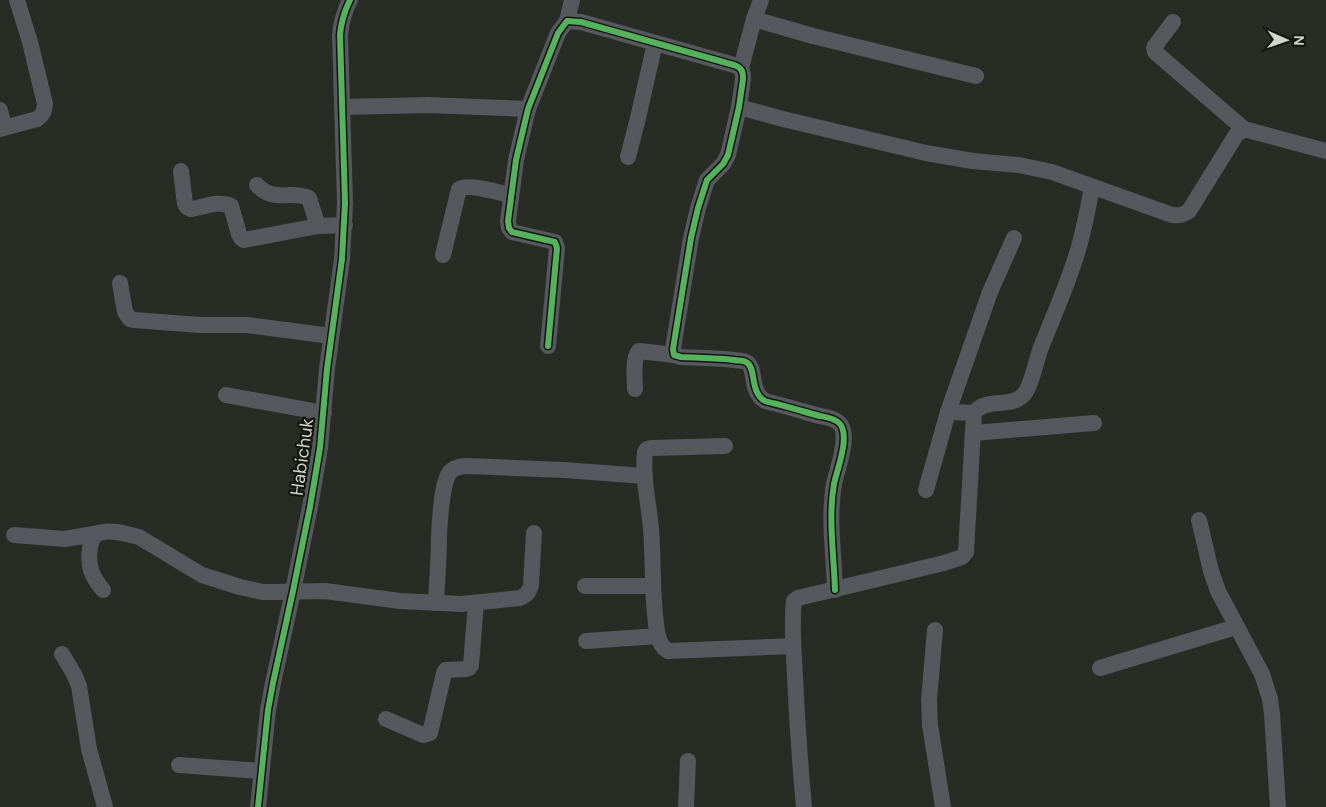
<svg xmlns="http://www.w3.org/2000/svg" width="1326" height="807" font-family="'DM Sans',sans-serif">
  <rect width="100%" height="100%" fill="#292b25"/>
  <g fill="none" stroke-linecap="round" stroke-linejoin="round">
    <g stroke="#55585d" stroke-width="16">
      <path d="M754,19L813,36L976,76"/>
      <path d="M567,21L572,0"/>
      <path d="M1173,22L1155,46L1154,48L1155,52L1244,129"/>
      <path d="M741,68L754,19L761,0"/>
      <path d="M343,107L428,105L528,109"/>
      <path d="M739,107L783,119L926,153L973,161L1019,165L1052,172L1172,215C1179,216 1183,215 1189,211L1236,135L1244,129L1326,151"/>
      <path d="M0,110L4,127"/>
      <path d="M0,129L37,119C43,115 44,112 45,104L30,42L17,0"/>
      <path d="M628,157L638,118L655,43"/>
      <path d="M181,171L185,204L187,207L191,209C204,207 219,200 231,206L239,234L241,238L244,240L318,226L345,225"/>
      <path d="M257,185C273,203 291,190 309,198L318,226"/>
      <path d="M443,255L459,189C469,183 499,193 511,195"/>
      <path d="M120,283L125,312L130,319L134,320L200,325H247L331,336"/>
      <path d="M548,346L557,248L555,242L512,232L509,228L508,221L516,160L528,109L558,33L567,21L581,22L734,65C742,68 743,71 743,79L739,107L728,155L723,164L707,180L698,208L691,238L673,349L674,355L681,357C699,358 717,358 734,360C738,361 742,360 746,362C757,367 749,392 765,401C771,403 778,404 784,406C796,409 808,413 820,416C826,417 833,418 838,422C852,433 837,469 834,484C828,518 834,555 835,590"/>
      <path d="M635,389C635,377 632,360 639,351L674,355"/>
      <path d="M226,395L324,413"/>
      <path d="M948,412L990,292L1014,238"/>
      <path d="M974,433L1094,423"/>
      <path d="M725,446L651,448L647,449L645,452C642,478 649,504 651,529C654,564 651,601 658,636C660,643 662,647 668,651L793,646"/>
      <path d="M926,490L948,412L974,413"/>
      <path d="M1199,520L1211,571L1218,591L1262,674L1270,699L1272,714L1278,807"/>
      <path d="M14,535L65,539L99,533"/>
      <path d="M585,586H653"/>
      <path d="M103,590C98,584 93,577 91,570C88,560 88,537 99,533C111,529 127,534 139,537L202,575L240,587L263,592H276L325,591L400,601L462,604L520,598C527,595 529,592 531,585L534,533"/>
      <path d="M436,603C437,581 439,559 439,536C440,520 441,490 448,475C452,467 460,466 468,466L564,470L645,476"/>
      <path d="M935,630L929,700L930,725L943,807"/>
      <path d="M586,641L658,636"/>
      <path d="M62,654L74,674L79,686L89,749L105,807"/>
      <path d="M1100,668L1236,627"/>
      <path d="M386,719L423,735L430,733L444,673L446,670L466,669L469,668L471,665L476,603"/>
      <path d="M179,765L261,771"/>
      <path d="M258,807L268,710L273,683L293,591L310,507L320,448L327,369L342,259L345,203L340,35C341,23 344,12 350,0"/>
      <path d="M686,807L688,761"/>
      <path d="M804,807C800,764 797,720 795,677C794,652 791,626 794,601L798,598L944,563L962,557L966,552L974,413C986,396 1013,410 1025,393C1032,383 1036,362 1040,350C1053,317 1068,284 1078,250C1084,230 1088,208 1092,187"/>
    </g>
    <g stroke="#141610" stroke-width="9">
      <g id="cycleway">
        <path d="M548,346L557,248L555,242L512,232L509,228L508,221L516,160L528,109L558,33L567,21L581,22L734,65C742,68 743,71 743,79L739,107L728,155L723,164L707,180L698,208L691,238L673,349L674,355L681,357C699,358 717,358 734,360C738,361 742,360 746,362C757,367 749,392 765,401C771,403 778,404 784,406C796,409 808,413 820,416C826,417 833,418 838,422C852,433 837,469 834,484C828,518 834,555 835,590"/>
        <path d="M258,807L268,710L273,683L293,591L310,507L320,448L327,369L342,259L345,203L340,35C341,23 344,12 350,0"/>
      </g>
    </g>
    <use href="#cycleway" stroke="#56b35d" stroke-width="6"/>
  </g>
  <g text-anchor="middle" stroke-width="4.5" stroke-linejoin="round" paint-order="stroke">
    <g font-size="18" fill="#d1d4cc" stroke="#141610">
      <text transform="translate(302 457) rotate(-82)" y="6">Habichuk</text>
    </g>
  </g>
  <g transform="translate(1286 40) rotate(92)" stroke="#141610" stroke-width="4" paint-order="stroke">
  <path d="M0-4L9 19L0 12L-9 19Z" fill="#d1d4cc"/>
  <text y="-8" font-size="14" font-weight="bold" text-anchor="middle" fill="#d1d4cc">N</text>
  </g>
</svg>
